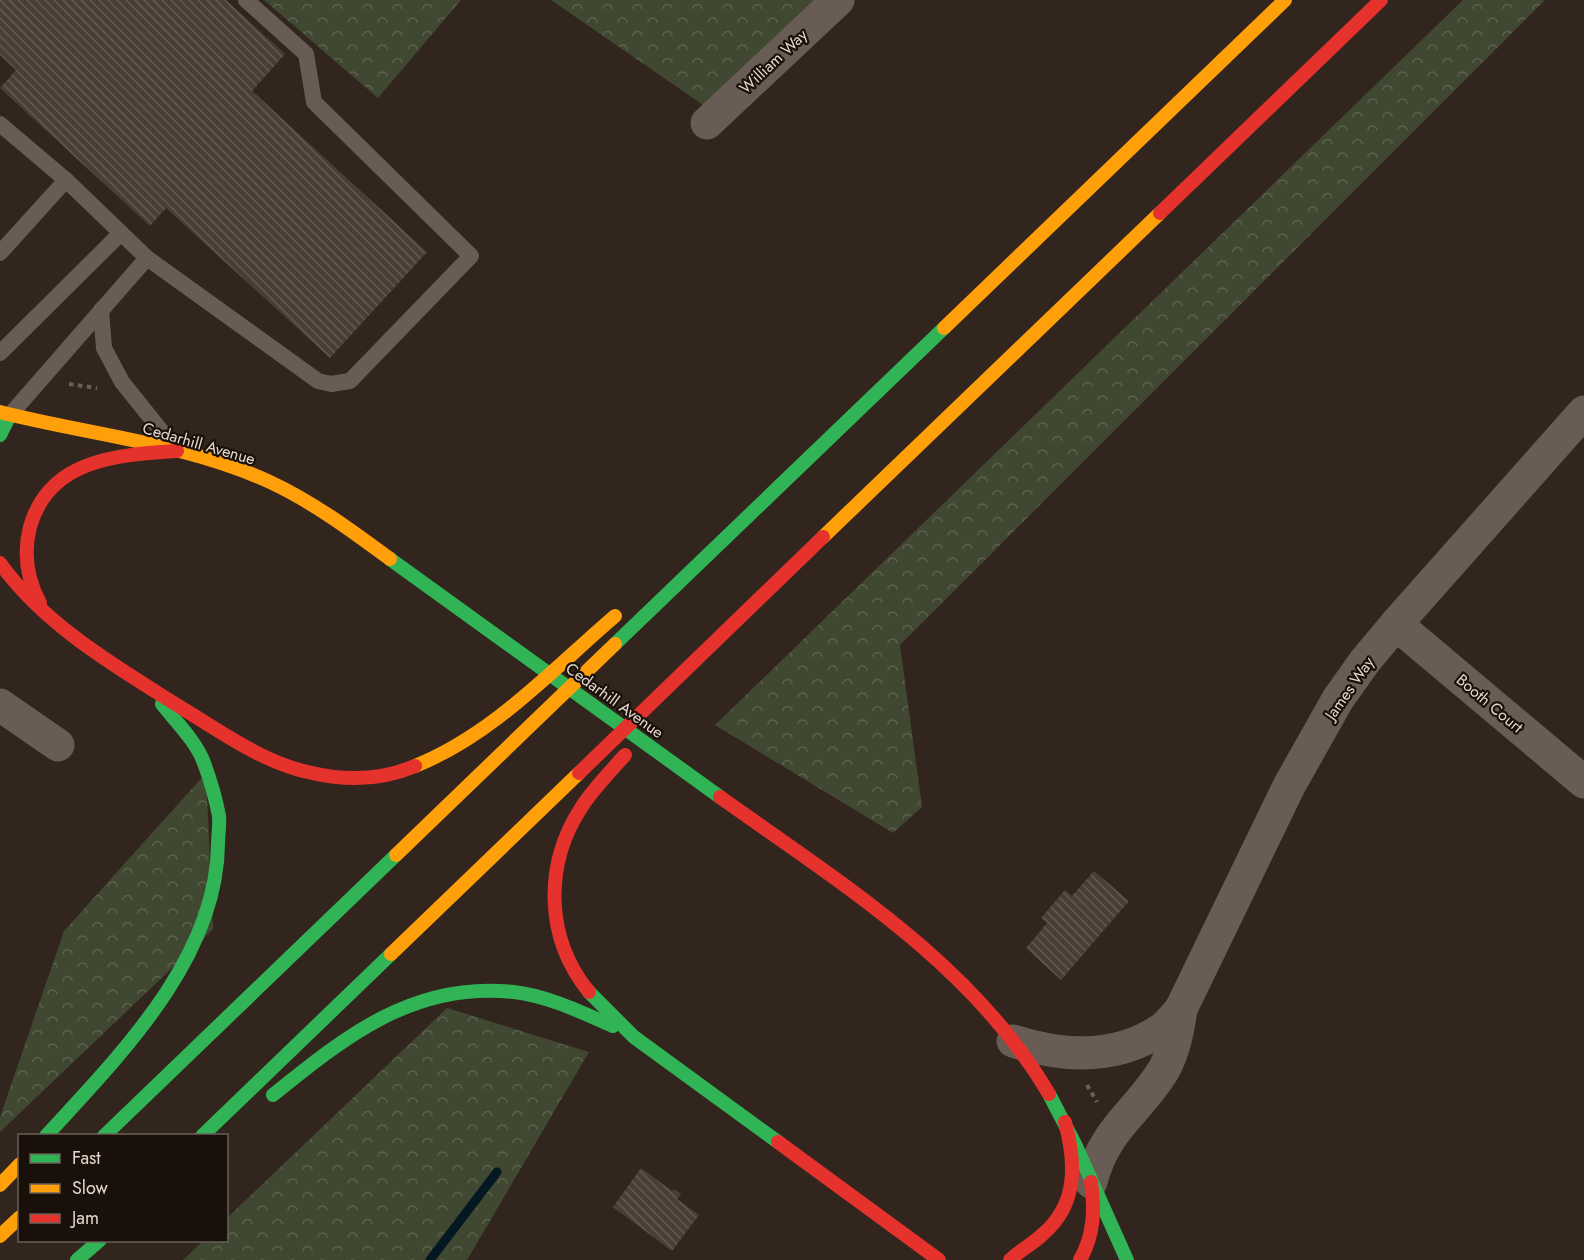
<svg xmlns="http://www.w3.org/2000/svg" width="1584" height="1260" font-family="Jost,sans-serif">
  <defs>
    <pattern id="forest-crowns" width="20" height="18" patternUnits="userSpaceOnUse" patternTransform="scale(1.5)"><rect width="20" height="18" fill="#414832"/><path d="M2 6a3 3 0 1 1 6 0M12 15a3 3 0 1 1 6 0" fill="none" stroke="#5c624e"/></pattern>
    <pattern id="building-back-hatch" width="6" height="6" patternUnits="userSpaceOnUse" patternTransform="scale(1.5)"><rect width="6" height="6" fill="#4a3e35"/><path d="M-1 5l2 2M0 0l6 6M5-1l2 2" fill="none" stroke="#645951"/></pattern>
  </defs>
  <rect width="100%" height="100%" fill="#31251e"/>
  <g fill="url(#forest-crowns)">
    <path d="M264,0H461L378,98Z"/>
    <path d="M551,0H836L719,116Z"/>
    <path d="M1463,0H1545L900,645L922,807L893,833L715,725Z"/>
    <path d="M206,773L213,929L0,1132V1117L64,931Z"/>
    <path d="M447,1008L589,1052L467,1260H183L203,1241L226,1240L227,1218Z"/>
  </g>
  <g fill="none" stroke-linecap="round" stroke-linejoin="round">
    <path stroke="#041822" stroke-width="9" d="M430,1260L497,1172"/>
  </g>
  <g fill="url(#building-back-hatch)">
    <path d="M0,0H226L285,54L252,91L427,252L330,358L166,208L150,226L0,88L16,70L0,55Z"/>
    <path d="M1094,871L1129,901L1061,980L1026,948L1047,923L1041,918L1065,890L1072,896Z"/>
    <path d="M641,1168L672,1191L674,1189L681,1194L677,1199L699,1215L672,1251L613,1207Z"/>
  </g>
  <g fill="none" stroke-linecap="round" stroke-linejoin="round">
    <g stroke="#696058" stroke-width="4" stroke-dasharray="4.5 4.5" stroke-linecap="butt">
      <path d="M69,384L97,388"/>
      <path d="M1087,1085L1097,1102"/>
    </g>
    <g stroke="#685c54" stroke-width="16">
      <path d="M0,124L66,180"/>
      <path d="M0,253L66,180L147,258L318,381L331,384L350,381L471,256L314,102L306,54L246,0"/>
      <path d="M101,310L104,348L122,382L175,448"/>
      <path d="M0,353L121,233"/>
      <path d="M10,415L147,258"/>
    </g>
    <g stroke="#685c54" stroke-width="33">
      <path d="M707,123L838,0"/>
      <path d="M1396,624L1584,782"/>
      <path d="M0,705L58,745"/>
      <path d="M1013,1041C1063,1057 1117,1060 1162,1029C1169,1024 1175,1016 1181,1009"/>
      <path d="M1091,1182C1104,1129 1137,1113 1163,1071C1174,1052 1178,1030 1181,1009L1289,786L1338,699L1365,661L1396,624L1584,412"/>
    </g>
    <g stroke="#30b455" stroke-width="14">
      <path d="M0,435L10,415"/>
      <path d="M390,559L720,797"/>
      <path d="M615,644L944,328"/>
      <path d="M589,992L634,1037L778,1142"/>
      <path d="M1049,1094L1076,1146L1127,1260"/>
      <path d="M273,1095C346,1036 414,981 514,992C548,996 581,1012 613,1026"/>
      <path d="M46,1136C119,1056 217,959 218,844C218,835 220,825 219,816C216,800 210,779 204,763C196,741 176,722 162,704"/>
      <path d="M104,1136L396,855"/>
      <path d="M202,1136L391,954"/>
      <path d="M77,1260L100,1240"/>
    </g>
    <g stroke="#ff9f0a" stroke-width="14">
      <path d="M944,328L1285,0"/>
      <path d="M0,412C90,435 186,443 270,482C313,502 352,531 390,559"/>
      <path d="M823,537L1160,213"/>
      <path d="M415,766C493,735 553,669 615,616"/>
      <path d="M396,855L615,644"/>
      <path d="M391,954L579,773"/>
      <path d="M0,1185L20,1164"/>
      <path d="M0,1236L20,1217"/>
    </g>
    <g stroke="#e5322d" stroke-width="14">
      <path d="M1160,213L1381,0"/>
      <path d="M0,563C46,627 120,669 185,710C224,734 266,764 312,773C347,781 382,780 415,766"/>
      <path d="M40,603C27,579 23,554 30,527C49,459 117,455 177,451"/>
      <path d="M579,773L823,537"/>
      <path d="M720,797C839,882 973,964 1049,1094"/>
      <path d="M589,992C545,938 544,865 581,808C593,789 610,772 625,755"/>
      <path d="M778,1142L939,1260"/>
      <path d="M1010,1260C1020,1250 1033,1244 1043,1234C1078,1204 1076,1163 1065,1122"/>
      <path d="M1080,1260C1094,1235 1095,1210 1091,1182"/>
    </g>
  </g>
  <g text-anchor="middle" stroke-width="4.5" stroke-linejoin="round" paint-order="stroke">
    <g font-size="16" fill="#e5d7ce" stroke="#19100a">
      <text transform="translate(773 61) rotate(-43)" y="6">William Way</text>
      <text transform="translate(199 443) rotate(16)" y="6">Cedarhill Avenue</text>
      <text transform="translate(1349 688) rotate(-55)" y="6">James Way</text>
      <text transform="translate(615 700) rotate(36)" y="6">Cedarhill Avenue</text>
      <text transform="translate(1490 703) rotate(40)" y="6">Booth Court</text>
    </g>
  </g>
  <rect x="18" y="1134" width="210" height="108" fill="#19100a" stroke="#6b6058" stroke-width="1.5"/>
  <rect x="30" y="1154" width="30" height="9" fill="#30b455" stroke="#6b6058" stroke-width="1.5"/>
  <text x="72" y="1164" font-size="18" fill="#e5d7ce">Fast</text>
  <rect x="30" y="1184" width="30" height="9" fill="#ff9f0a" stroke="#6b6058" stroke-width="1.5"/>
  <text x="72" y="1194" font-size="18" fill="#e5d7ce">Slow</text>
  <rect x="30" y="1214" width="30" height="9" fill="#e5322d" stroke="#6b6058" stroke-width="1.5"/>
  <text x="72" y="1224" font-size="18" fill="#e5d7ce">Jam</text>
</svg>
